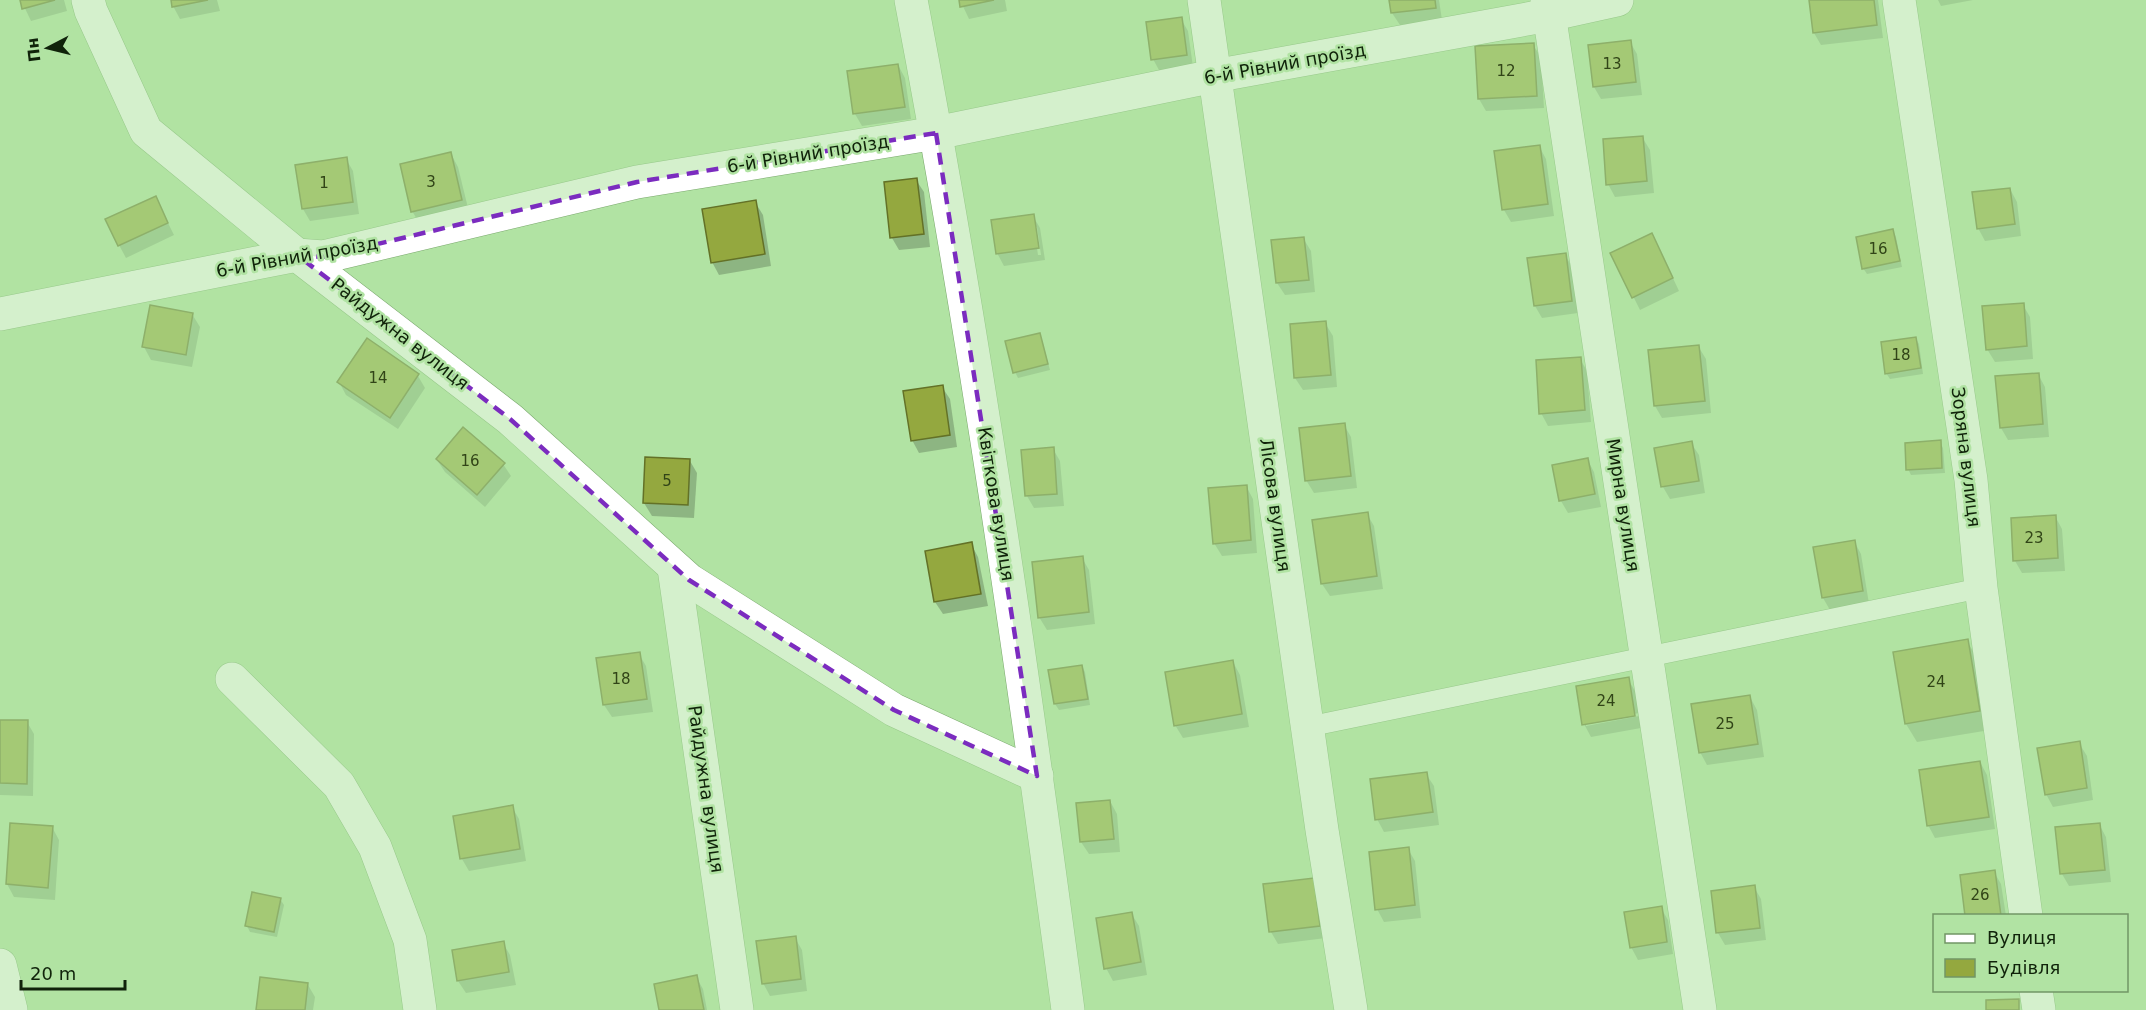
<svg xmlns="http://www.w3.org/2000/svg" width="2146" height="1010" font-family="'DejaVu Sans',sans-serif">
  <rect width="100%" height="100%" fill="#b1e3a3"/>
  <g fill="#0003" fill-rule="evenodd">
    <path d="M21,0H64L67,11L31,21Z"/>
    <path d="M172,0H217L220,11L180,19L173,6Z"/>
    <path d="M960,0H1005L1007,11L969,19Z"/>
    <path d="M1391,0H1439L1442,20L1400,25L1392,13Z"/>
    <path d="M1810,0H1878L1883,38L1821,45L1814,33Z"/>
    <path d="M1938,0H1973L1941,6Z"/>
    <path d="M1181,19L1188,31L1193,67L1160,72L1153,59Z"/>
    <path d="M1630,42L1637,54L1642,95L1601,99L1594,87Z"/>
    <path d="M1533,45L1541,57L1544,108L1486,111L1479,99L1477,48Z"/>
    <path d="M898,65L905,78L911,119L862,126L855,114Z"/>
    <path d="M1642,137L1650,150L1654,193L1615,197L1608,184Z"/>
    <path d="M1539,146L1546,159L1554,216L1511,222L1504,210L1496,152Z"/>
    <path d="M451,154L458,167L469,212L420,224L412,211Z"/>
    <path d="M346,159L353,171L359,214L310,221L303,209Z"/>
    <path d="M916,180L924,192L930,247L899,250L892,238L885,184Z"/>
    <path d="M2010,189L2017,202L2021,236L1985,241L1978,228Z"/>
    <path d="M155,197L174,235L126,258L119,245Z"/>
    <path d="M755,202L763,215L771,266L719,275L712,262Z"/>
    <path d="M1033,216L1040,228L1045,260L1004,266L997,253ZM1034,227H1037L1041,255H1038Z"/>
    <path d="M1893,231L1896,237L1902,267L1867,274L1863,268Z"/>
    <path d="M1303,238L1311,251L1315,292L1285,295L1277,283Z"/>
    <path d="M1659,248L1679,291L1640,310L1612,254Z"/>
    <path d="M1565,255L1572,267L1578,313L1542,318L1535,306L1528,259Z"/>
    <path d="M2023,305L2030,317L2033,359L1995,362L1987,349Z"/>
    <path d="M192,314L200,327L192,367L151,360L144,347Z"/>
    <path d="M1325,323L1333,336L1337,387L1303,390L1295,378Z"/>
    <path d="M1039,334L1042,340L1050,370L1018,378L1015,372Z"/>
    <path d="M1916,339L1919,344L1923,374L1890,379L1886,373Z"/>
    <path d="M367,341L418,376L425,388L398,429L346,395L339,382Z"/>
    <path d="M1698,346L1706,359L1711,413L1662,418L1655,406L1650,352Z"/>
    <path d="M1580,359L1587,371L1591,422L1548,426L1541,413Z"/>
    <path d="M2038,374L2045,387L2049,437L2008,440L2001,428Z"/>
    <path d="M942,387L950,399L957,447L919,453L912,440Z"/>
    <path d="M1344,425L1351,437L1357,488L1314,493L1306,480Z"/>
    <path d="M1940,442L1943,448L1945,473L1911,475L1908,469Z"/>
    <path d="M1691,443L1699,455L1705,493L1670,499L1663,487L1656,449Z"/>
    <path d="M1053,449L1060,461L1064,506L1034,508L1027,496L1023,451Z"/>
    <path d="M647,459L690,461L697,473L694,518L652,516L644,503Z"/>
    <path d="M1587,459L1594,472L1601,507L1568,513L1561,501Z"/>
    <path d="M437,460L503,464L511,476L485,507L445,472Z"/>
    <path d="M1246,486L1253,499L1257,553L1222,556L1214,543Z"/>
    <path d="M1367,514L1374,526L1383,589L1330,596L1322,584Z"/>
    <path d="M2055,516L2062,529L2065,571L2022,573L2015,561Z"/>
    <path d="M1854,541L1861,554L1869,604L1830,610L1823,598Z"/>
    <path d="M971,544L978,557L988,606L943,614L935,602L927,552Z"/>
    <path d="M1082,558L1089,570L1095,624L1047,630L1039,617Z"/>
    <path d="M1967,641L1978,660L1990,730L1917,742L1906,724Z"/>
    <path d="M639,654L646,666L653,712L612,717L604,705L598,659Z"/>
    <path d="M1233,662L1240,675L1249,727L1183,738L1175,725Z"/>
    <path d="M1082,666L1085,672L1090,705L1059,710L1055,704Z"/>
    <path d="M1628,679L1635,691L1639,713L1586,723V726L1639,716L1641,728L1591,737L1584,724Z"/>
    <path d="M1750,697L1757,710L1764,757L1707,765L1700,752Z"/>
    <path d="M0,722H27L34,734L33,796L0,795Z"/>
    <path d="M2079,743L2087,756L2093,800L2053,807L2046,794Z"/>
    <path d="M1980,762L1987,775L1995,829L1935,838L1928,825Z"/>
    <path d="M1426,774L1434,786L1439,825L1384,832L1377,819Z"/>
    <path d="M1110,801L1117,814L1120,852L1089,854L1081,842L1078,804Z"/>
    <path d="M512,807L519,819L526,861L469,871L462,859Z"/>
    <path d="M2099,824L2106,837L2111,882L2069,886L2062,874Z"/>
    <path d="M52,827L59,840L55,900L14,897L7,884Z"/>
    <path d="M1408,849L1415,861L1421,918L1384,922L1377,909Z"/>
    <path d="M1994,872L2001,884L2006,916H1967Z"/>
    <path d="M1313,880L1326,938L1278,944L1271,932L1265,886Z"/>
    <path d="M1754,887L1761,899L1766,940L1725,945L1718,933Z"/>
    <path d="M280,899L284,905L277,937L250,932L247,926Z"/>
    <path d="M1661,908L1668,920L1673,954L1638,960L1631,947Z"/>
    <path d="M1131,913L1139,926L1147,975L1113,981L1106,968Z"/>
    <path d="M795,938L802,950L807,991L770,996L763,983Z"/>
    <path d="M503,943L510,955L516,985L466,993L458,981L454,951Z"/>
    <path d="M696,977L703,989L707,1010H661Z"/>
    <path d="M308,985L315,997L313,1010H258Z"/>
  </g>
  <g fill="#94a83f" stroke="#637127" stroke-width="1.5">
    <path d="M20,0H55L22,9Z"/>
    <path d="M171,0H208L172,7Z"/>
    <path d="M959,0H994L960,7Z"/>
    <path d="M1389,0H1435L1436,8L1391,13Z"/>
    <path d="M1809,0H1874L1877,25L1813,33Z"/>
    <path d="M1182,17L1187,55L1151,60L1146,22Z"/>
    <path d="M1631,40L1636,82L1593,87L1588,45Z"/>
    <path d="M1534,43L1537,96L1478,99L1475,46Z"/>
    <path d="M898,64L905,107L853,114L847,71Z"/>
    <path d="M1643,136L1647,181L1606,185L1603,139Z"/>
    <path d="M1540,145L1548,204L1502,210L1494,151Z"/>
    <path d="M451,152L462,200L411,212L400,164Z"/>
    <path d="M347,157L353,202L302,209L295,165Z"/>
    <path d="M917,178L924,234L890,238L884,182Z"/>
    <path d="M2010,188L2015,224L1977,229L1972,192Z"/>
    <path d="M156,196L168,223L118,246L105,219Z"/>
    <path d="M756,200L765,254L711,263L702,209Z"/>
    <path d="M1034,214L1039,248L996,254L991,220Z"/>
    <path d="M1893,229L1900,261L1862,269L1856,237Z"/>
    <path d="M1652,233L1673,278L1632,298L1610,253Z"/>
    <path d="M1304,237L1309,280L1276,283L1271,240Z"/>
    <path d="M1566,253L1572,301L1534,306L1527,258Z"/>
    <path d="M2024,303L2027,346L1986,350L1982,306Z"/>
    <path d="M150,305L193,313L186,355L142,347Z"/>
    <path d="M1326,321L1331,375L1294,378L1290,324Z"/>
    <path d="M1040,333L1048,364L1013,373L1005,341Z"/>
    <path d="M1916,337L1921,368L1885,374L1881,342Z"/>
    <path d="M367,338L419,374L390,418L337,382Z"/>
    <path d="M1699,345L1705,401L1654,406L1648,350Z"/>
    <path d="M1581,357L1585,410L1539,414L1536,360Z"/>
    <path d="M2039,373L2043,424L2000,428L1995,376Z"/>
    <path d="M943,385L950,435L911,441L903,391Z"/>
    <path d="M1345,423L1351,476L1305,481L1299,428Z"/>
    <path d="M463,427L505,463L477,495L436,459Z"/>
    <path d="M1941,440L1942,468L1906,470L1905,443Z"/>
    <path d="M1692,441L1699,481L1661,487L1654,448Z"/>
    <path d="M1054,447L1057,494L1025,496L1021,450Z"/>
    <path d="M645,457L690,459L688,505L643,503Z"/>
    <path d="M1588,458L1595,494L1559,501L1552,465Z"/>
    <path d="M1247,485L1251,540L1213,544L1208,488Z"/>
    <path d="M1368,512L1377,576L1321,584L1312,520Z"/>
    <path d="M2056,515L2058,558L2013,561L2011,518Z"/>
    <path d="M1855,540L1863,591L1822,598L1813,547Z"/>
    <path d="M972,542L981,594L934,602L925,551Z"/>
    <path d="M1083,556L1089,612L1038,618L1032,562Z"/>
    <path d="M1968,639L1980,711L1905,724L1893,652Z"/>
    <path d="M640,652L647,699L603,705L596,658Z"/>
    <path d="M1233,660L1242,714L1174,726L1165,672Z"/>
    <path d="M1082,665L1088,699L1054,704L1048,670Z"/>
    <path d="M1629,677L1635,716L1582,725L1576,686Z"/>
    <path d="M1750,695L1758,744L1699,753L1691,704Z"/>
    <path d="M0,720H28L27,784L0,783Z"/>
    <path d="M2080,741L2087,788L2045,795L2037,748Z"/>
    <path d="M1980,761L1989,817L1927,826L1919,770Z"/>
    <path d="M1427,772L1433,812L1375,820L1370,779Z"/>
    <path d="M1110,800L1114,839L1080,842L1076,803Z"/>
    <path d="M513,805L520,849L460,859L453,816Z"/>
    <path d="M10,823L53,826L48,888L6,884Z"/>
    <path d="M2100,823L2105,870L2060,874L2055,827Z"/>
    <path d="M1409,847L1415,905L1375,910L1369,852Z"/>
    <path d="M1995,870L2001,916H1965L1960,875Z"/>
    <path d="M1314,878L1320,926L1269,932L1263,884Z"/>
    <path d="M1755,885L1760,928L1716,933L1711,891Z"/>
    <path d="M252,892L281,898L274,932L245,926Z"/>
    <path d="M1662,906L1667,942L1630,948L1624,912Z"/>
    <path d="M1132,912L1141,962L1104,969L1096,918Z"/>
    <path d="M796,936L801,979L762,984L756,941Z"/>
    <path d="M504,941L509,972L457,981L452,950Z"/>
    <path d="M697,975L704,1010H659L654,984Z"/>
    <path d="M260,977L308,983L305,1010H256Z"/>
    <path d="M2019,999V1010H1986V1000Z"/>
  </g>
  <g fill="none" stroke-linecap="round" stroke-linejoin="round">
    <g stroke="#79a86c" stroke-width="21">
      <path id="lane" d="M1307,727L1981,588"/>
    </g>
    <g stroke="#79a86c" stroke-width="34">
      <g id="street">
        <path d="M88,0L91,11L146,131L297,255L510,419L689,580L894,710L1037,776"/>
        <path d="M911,0C975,335 1023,672 1068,1010"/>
        <path d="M1204,0L1322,830L1351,1010"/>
        <path d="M1547,0L1700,1010"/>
        <path d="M1899,0L1971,480L1981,588L2026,916"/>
        <path d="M0,314L297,255L323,257L637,182L936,133L1214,76L1549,15L1617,0"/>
        <path d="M674,568L737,1010"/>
        <path d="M232,679L339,785L375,847L410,940L420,1010"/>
        <path d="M0,965L11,1010"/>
        <path d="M2036,990L2039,1010"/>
      </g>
    </g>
    <use href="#lane" stroke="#fff" stroke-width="20"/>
    <use href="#street" stroke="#fff" stroke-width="33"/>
  </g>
  <path d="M0 0H2146V1010H0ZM936,133L1037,776L894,710L689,580L510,419L297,255L323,257L637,182Z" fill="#b1e3a3" fill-opacity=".55" fill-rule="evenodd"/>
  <path fill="none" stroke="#7b2cbf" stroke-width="4.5" stroke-dasharray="12 8" stroke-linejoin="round" d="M936,133L1037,776L894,710L689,580L510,419L297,255L323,257L637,182Z"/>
  <g text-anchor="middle" stroke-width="5" stroke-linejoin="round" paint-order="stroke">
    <g font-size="15" fill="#314417">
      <text x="1612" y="69">13</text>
      <text x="1506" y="76">12</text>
      <text x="431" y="187">3</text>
      <text x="324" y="188">1</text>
      <text x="1878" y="254">16</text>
      <text x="1901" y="360">18</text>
      <text x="378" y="383">14</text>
      <text x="470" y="466">16</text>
      <text x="667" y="486">5</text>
      <text x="2034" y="543">23</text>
      <text x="621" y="684">18</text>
      <text x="1936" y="687">24</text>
      <text x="1606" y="706">24</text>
      <text x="1725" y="729">25</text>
      <text x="1980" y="900">26</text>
    </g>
    <g font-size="18" fill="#10230a" stroke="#b1e3a3">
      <text transform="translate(1285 64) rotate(-10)" y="6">6-й Рівний проїзд</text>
      <text transform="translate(808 154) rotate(-9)" y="6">6-й Рівний проїзд</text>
      <text transform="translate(297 257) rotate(-10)" y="6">6-й Рівний проїзд</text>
      <text transform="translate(400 334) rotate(38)" y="6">Райдужна вулиця</text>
      <text transform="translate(1966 457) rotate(83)" y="6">Зоряна вулиця</text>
      <text transform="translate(996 504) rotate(81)" y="6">Квіткова вулиця</text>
      <text transform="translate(1275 505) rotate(82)" y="6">Лісова вулиця</text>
      <text transform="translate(1623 505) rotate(81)" y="6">Мирна вулиця</text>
      <text transform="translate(706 789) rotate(82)" y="6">Райдужна вулиця</text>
    </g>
  </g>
  <rect x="1933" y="914" width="195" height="78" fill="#b1e3a3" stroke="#719666" stroke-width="1.5"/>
  <rect x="1945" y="934" width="30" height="9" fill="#ffffff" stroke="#719666" stroke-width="1.5"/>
  <text x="1987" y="944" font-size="18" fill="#10230a">Вулиця</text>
  <rect x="1945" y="959" width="30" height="18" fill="#94a83f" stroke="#719666" stroke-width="1.5"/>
  <text x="1987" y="974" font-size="18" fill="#10230a">Будівля</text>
  <g transform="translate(48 48) rotate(263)" stroke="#b1e3a3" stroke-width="4.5" paint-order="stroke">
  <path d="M0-4.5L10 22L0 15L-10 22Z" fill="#10230a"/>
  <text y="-9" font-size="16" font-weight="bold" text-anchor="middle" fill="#10230a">Пн</text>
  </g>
  <path d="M21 980v9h104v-9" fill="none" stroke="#10230a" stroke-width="3"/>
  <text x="30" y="980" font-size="18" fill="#10230a" stroke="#b1e3a3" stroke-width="4.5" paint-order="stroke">20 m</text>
</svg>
